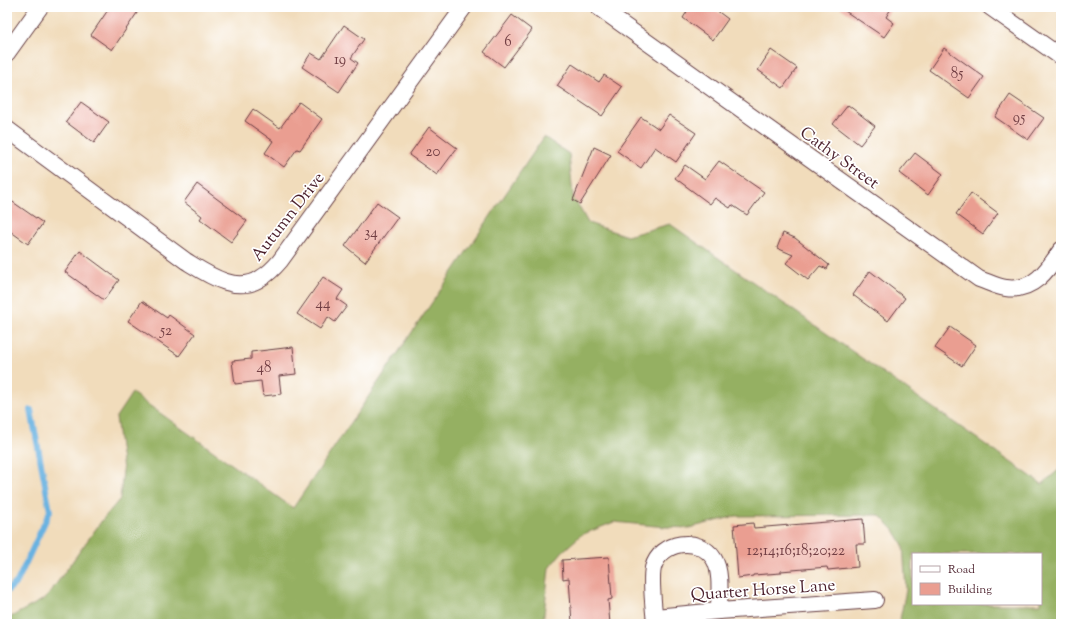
<svg xmlns="http://www.w3.org/2000/svg" width="1068" height="631" font-family="'Sorts Mill Goudy',serif">
  <rect width="100%" height="100%" fill="#fff"/>
  <filter id="ink" filterUnits="userSpaceOnUse"><feTurbulence type="fractalNoise" baseFrequency=".025" numOctaves="2"/><feDisplacementMap in="SourceGraphic" scale="8" xChannelSelector="R" yChannelSelector="G"/><feConvolveMatrix kernelMatrix="1 2 1 2 8 2 1 2 1" color-interpolation-filters="sRGB"/></filter>
  <filter id="wash" filterUnits="userSpaceOnUse"><feTurbulence type="fractalNoise" baseFrequency=".012" numOctaves="4" result="noise"/><feDisplacementMap in="SourceGraphic" scale="16" xChannelSelector="R" yChannelSelector="G"/><feGaussianBlur stdDeviation="0.9" result="paint"/><feColorMatrix in="noise" values="0 0 0 0 0 0 0 0 0 0 0 0 0 0 0 0 0 1.4 0 .05"/><feComposite in="paint" operator="in"/></filter>
  <g filter="url(#wash)">
    <rect width="100%" height="100%" fill="#f1dcbb"/>
    <path fill="#95b062" stroke="#706846" fill-rule="evenodd" d="M544,137L569,154L573,196L588,223L627,236L670,224L1042,484L1061,468V624H899L906,590L903,545L894,530L879,515L736,516L689,528L666,527L614,522L581,535L562,552L549,568L543,624H7V619L46,598L103,519L120,499L123,470L116,417L132,393L293,508ZM913,554H1041V604H913Z"/>
    <g fill="none" stroke-linecap="round" stroke-linejoin="round">
      <path stroke="#69b2e1" stroke-width="6" d="M7,591L17,582L50,511L31,410"/>
    </g>
    <g id="blocks">
      <g fill="#ea9e91">
        <path d="M110,7H141L112,50L91,35Z"/>
        <path d="M690,7H712L728,19L713,40L683,18Z"/>
        <path d="M839,7H892L886,17L894,23L884,37Z"/>
        <path d="M512,15L532,30L504,67L484,52Z"/>
        <path d="M344,25L364,39L351,58L358,63L339,92L302,67L311,53L321,59Z"/>
        <path d="M944,48L984,77L969,98L929,70Z"/>
        <path d="M771,50L797,68L783,88L758,70Z"/>
        <path d="M572,64L599,82L604,75L622,87L602,116L557,86Z"/>
        <path d="M1010,95L1044,118L1028,140L995,117Z"/>
        <path d="M81,102L109,122L94,143L66,122Z"/>
        <path d="M299,102L322,119L300,150L297,149L284,167L265,153L273,141L245,121L253,109L280,128Z"/>
        <path d="M848,105L875,126L860,145L833,124Z"/>
        <path d="M669,115L696,133L676,162L655,147L641,168L617,151L641,117L659,129Z"/>
        <path d="M429,127L457,148L437,175L409,155Z"/>
        <path d="M594,147L611,155L580,204L573,200Z"/>
        <path d="M915,153L943,174L928,195L899,173Z"/>
        <path d="M719,161L764,192L747,215L732,205L730,208L715,198L710,204L675,178L685,165L705,179Z"/>
        <path d="M197,184L247,221L231,242L200,219L202,216L184,202Z"/>
        <path d="M971,193L998,213L983,234L956,214Z"/>
        <path d="M7,198L43,223L28,244L7,229Z"/>
        <path d="M377,202L398,217L365,262L345,246Z"/>
        <path d="M783,233L795,238L829,265L827,269L820,266L808,280L786,263L793,255L777,248Z"/>
        <path d="M80,251L119,280L104,300L65,272Z"/>
        <path d="M870,271L905,298L888,321L853,295Z"/>
        <path d="M323,277L343,290L337,299L347,306L335,322L328,317L320,329L297,314Z"/>
        <path d="M142,301L167,318L169,315L195,334L179,356L128,321Z"/>
        <path d="M950,327L976,345L962,366L935,348Z"/>
        <path d="M293,347L296,374L279,376L281,394L263,396L261,381L235,384L232,361L251,359V352Z"/>
        <path d="M863,519L865,544H856L858,567L828,570L827,567L781,571V573L753,575V576L738,578L734,525L753,523L754,528Z"/>
        <path d="M609,557L612,599L608,600L610,624H572L569,578L563,579L562,560Z"/>
      </g>
    </g>
  </g>
  <g filter="url(#ink)">
    <use href="#blocks" fill-opacity="0" stroke="#633b41" stroke-width="1"/>
    <g fill="none" stroke-linecap="round" stroke-linejoin="round">
      <g stroke="#633b41" stroke-width="18">
        <g id="street">
          <path d="M598,7L979,279C988,282 997,287 1006,288C1033,292 1048,270 1061,250"/>
          <path d="M990,7L1061,57"/>
          <path d="M7,53L40,7"/>
          <path d="M7,129L186,261C207,274 237,295 261,278C268,274 274,268 280,261L464,7"/>
          <path d="M655,617L719,611L875,600"/>
          <path d="M655,624C654,610 650,581 653,568C660,541 699,535 714,559C722,572 719,596 719,611"/>
        </g>
      </g>
      <use href="#street" stroke="#fff" stroke-width="16"/>
    </g>
  </g>
  <g text-anchor="middle" stroke-width="3.5" stroke-linejoin="round" paint-order="stroke">
    <g font-size="15" fill="#723f44">
      <text x="508" y="46">6</text>
      <text x="340" y="64">19</text>
      <text x="957" y="78">85</text>
      <text x="1019" y="122">95</text>
      <text x="433" y="156">20</text>
      <text x="371" y="237">34</text>
      <text x="323" y="308">44</text>
      <text x="166" y="335">52</text>
      <text x="264" y="372">48</text>
      <text x="796" y="555">12;14;16;18;20;22</text>
    </g>
    <g font-size="17" fill="#4a1f2b" stroke="#fff">
      <text transform="translate(840 157) rotate(36)" y="6">Cathy Street</text>
      <text transform="translate(287 216) rotate(-52)" y="6">Autumn Drive</text>
      <text transform="translate(763 589) rotate(-4)" y="6">Quarter Horse Lane</text>
    </g>
  </g>
  <rect width="1068" height="631" fill="none" stroke="#fff" stroke-width="24"/>
  <rect x="912" y="553" width="130" height="52" fill="#ffffff" stroke="#b7a5aa"/>
  <rect x="920" y="566" width="20" height="6" fill="#ffffff" stroke="#b7a5aa"/>
  <text x="948" y="573" font-size="12" fill="#4a1f2b">Road</text>
  <rect x="920" y="583" width="20" height="12" fill="#ea9e91" stroke="#b7a5aa"/>
  <text x="948" y="593" font-size="12" fill="#4a1f2b">Building</text>
</svg>
